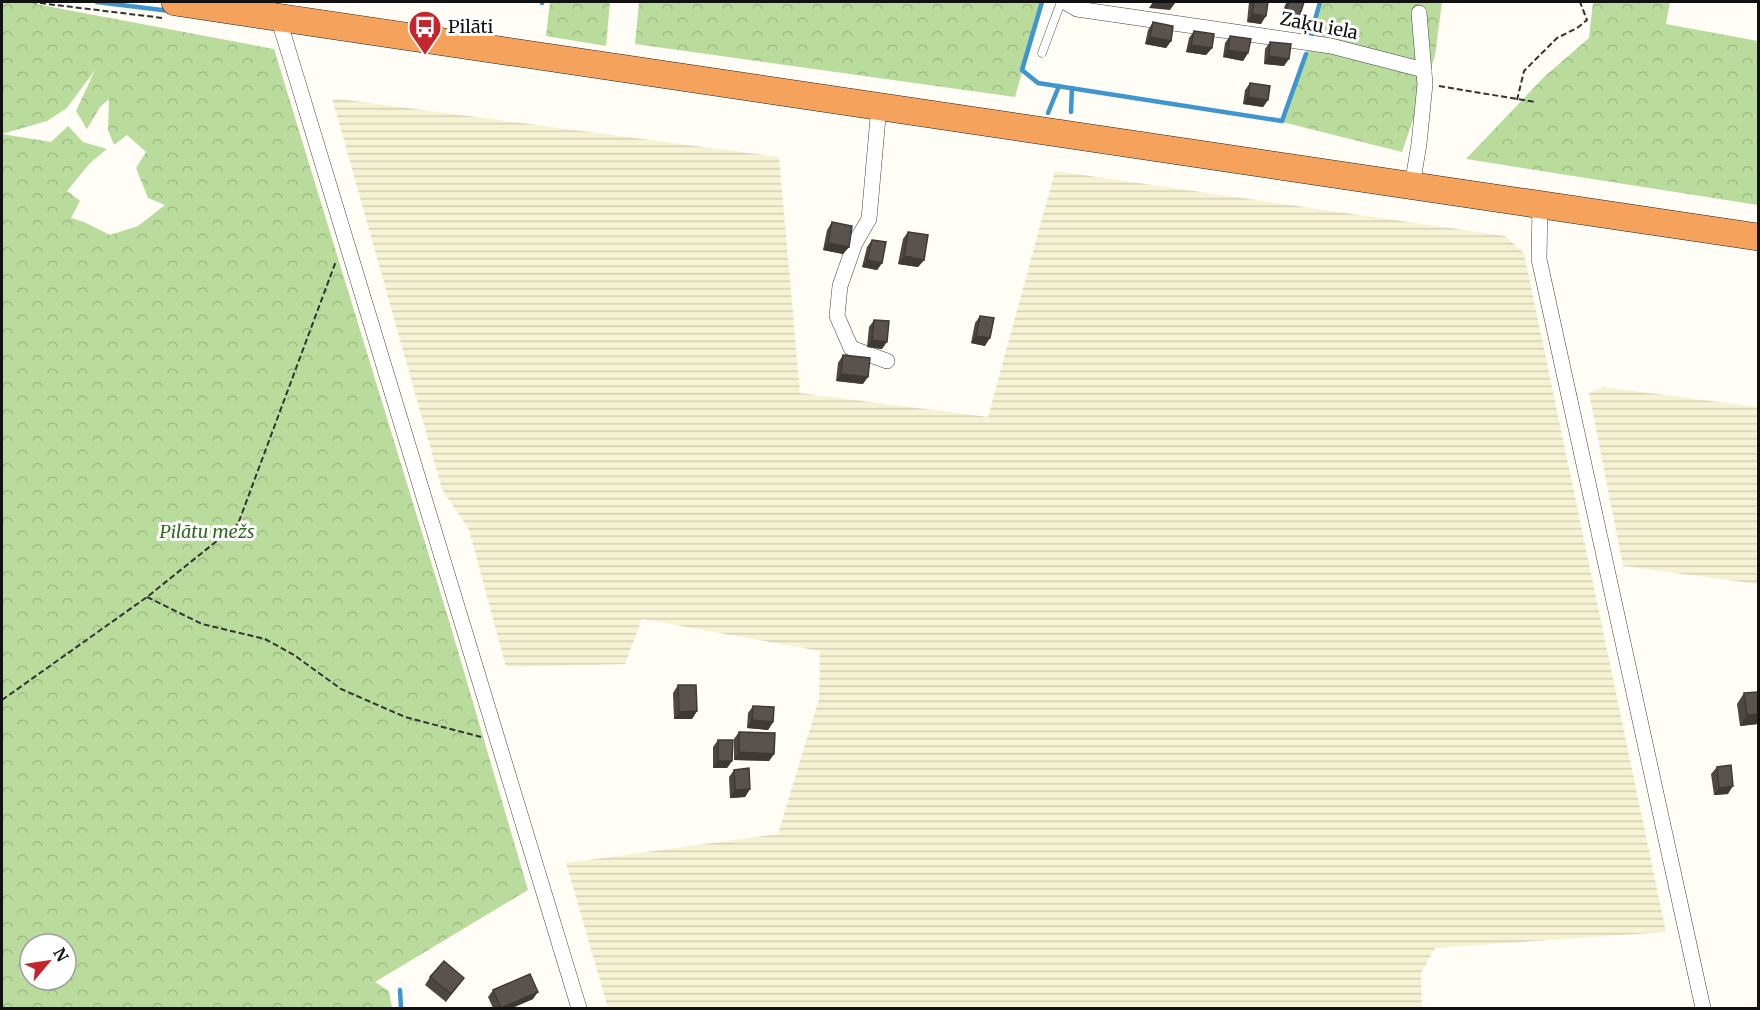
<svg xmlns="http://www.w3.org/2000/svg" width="1760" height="1010" font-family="Merriweather,serif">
  <defs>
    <pattern id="farmland-rules" width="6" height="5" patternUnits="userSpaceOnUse" patternTransform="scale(1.5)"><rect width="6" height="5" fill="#f6f3d4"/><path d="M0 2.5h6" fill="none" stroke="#d2cfb5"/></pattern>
    <pattern id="forest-crowns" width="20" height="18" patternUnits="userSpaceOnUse" patternTransform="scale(1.5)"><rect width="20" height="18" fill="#b9dc9c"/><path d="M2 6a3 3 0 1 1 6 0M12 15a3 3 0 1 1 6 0" fill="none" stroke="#9ebc85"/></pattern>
  </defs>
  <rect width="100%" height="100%" fill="#fffdf5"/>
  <g fill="url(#farmland-rules)">
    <path d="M332,98L779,157L800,393L988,417L1055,171L1505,236L1524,253L1666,932L1435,948L1421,973L1422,1008H608L566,863L778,834L819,699L820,651L642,619L625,664L506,667L469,530L442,489Z"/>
    <path d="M1603,387L1758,407V584L1623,566L1589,393Z"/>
  </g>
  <g fill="url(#forest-crowns)" fill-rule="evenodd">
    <path d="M2,2H25L274,49L450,624L528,890L375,982L389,991L392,1008H2ZM95,70L76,111L87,129L100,107L109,99L108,130L114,145L127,135L146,152L136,168L148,198L165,205L138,226L110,235L84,222L71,218L80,201L67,191L90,163L107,149L83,142L68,126L51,142L2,134L47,121L67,108ZM30,944H66V980H30Z"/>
    <path d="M550,2H610L606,46L546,36Z"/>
    <path d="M639,2H1042L1015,97L635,44Z"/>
    <path d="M1320,2H1442L1435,56L1402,152L1282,122L1306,54Z"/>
    <path d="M1593,2H1670L1666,24L1758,41V205L1466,159L1544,77L1589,38Z"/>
  </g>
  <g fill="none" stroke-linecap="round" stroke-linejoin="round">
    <g stroke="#3f96cf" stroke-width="4.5">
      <path d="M97,2L170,11"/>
      <path d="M1042,2L1022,70L1038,83L1282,121L1306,54"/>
      <path d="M542,3V2"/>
      <path d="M1311,34L1320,2"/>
      <path d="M1071,112L1072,88"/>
      <path d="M1048,113L1059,86"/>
      <path d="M400,990L401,1008"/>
    </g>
    <g stroke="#444" stroke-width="9">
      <path id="lane" d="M1042,53L1061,2"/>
    </g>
    <g stroke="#444" stroke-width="16">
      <g id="street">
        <path d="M1065,2L1077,9L1331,46L1424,70"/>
        <path d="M278,17L579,1008"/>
        <path d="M879,106L869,219L855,243L840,286L837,316L851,348L887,361"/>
        <path d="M1412,186L1419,144L1425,84L1419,13"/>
        <path d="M1540,205L1539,259L1703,1008"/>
      </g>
    </g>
    <g stroke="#222" stroke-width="28">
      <path id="highway" d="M175,2L1758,237"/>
    </g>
    <g stroke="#333" stroke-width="2" stroke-dasharray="6 3" stroke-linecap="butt">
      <path d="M31,2L163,18"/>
      <path d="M1439,86L1535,102"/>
      <path d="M1517,100L1524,71L1557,38L1577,28L1587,20L1580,2"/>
      <path d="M147,597L202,624L265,639L294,655L341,689L405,717L481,737"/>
      <path d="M2,700L147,597L238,524L336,261"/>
    </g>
    <use href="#lane" stroke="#fff" stroke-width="8"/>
    <use href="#street" stroke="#fff" stroke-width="15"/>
    <use href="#highway" stroke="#f5a25d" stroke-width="27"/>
  </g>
  <g fill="#4d4742">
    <path d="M1249,2H1268L1261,24L1247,22Z"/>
    <path d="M1287,2H1304L1293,29L1279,25L1285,5Z"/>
    <path d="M1153,22L1171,41L1166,48L1145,44L1148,30Z"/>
    <path d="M1194,31L1212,48L1206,55L1186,52L1189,38Z"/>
    <path d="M1230,36L1248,53L1243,61L1223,57L1225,43Z"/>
    <path d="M1270,42L1284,66L1264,64L1265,49Z"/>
    <path d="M1250,83L1268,100L1263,107L1243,104L1245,90Z"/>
    <path d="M832,222L849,247L843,254L823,250L827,230Z"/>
    <path d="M908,232L924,260L918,267L898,264L903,239Z"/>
    <path d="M872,240L882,263L877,270L862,267L867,247Z"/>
    <path d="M980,316L985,346L971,343L975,323Z"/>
    <path d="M874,320L882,349L867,347L869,327Z"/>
    <path d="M843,355L863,384L836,381L838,363Z"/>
    <path d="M678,685L697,711L692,719H674L673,693Z"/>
    <path d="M1744,693L1758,724L1740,726L1737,704Z"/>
    <path d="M753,706L773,722L768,730L747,728L748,713Z"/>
    <path d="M739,732L774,754L769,761L734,760V739Z"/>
    <path d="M718,740L732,761L727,768H713V747Z"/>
    <path d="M1717,767L1728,794L1714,795L1711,774Z"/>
    <path d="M734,770L750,789L745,797L730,798L729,777Z"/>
    <path d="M430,977L464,978L446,1002L425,985Z"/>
    <path d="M493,990L533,999L512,1008H493L488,997Z"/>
  </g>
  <g fill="#3f3936">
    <path d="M1153,2H1162L1175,3L1170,10L1149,8Z"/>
    <path d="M1252,14L1266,16L1261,24L1247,22Z"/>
    <path d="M1284,18L1298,21L1293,29L1279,25Z"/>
    <path d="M1150,37L1171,41L1166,48L1145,44Z"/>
    <path d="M1191,45L1212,48L1206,55L1186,52Z"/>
    <path d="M1228,50L1248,53L1243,61L1223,57Z"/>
    <path d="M1269,56L1289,59L1284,66L1264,64Z"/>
    <path d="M1248,97L1268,100L1263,107L1243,104Z"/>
    <path d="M828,243L849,247L843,254L823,250Z"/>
    <path d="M904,256L924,260L918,267L898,264Z"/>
    <path d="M867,260L882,263L877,270L862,267Z"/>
    <path d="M976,336L990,338L985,346L971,343Z"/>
    <path d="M872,340L887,342L882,349L867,347Z"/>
    <path d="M841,374L868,377L863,384L836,381Z"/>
    <path d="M697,711L692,719H674L679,712Z"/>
    <path d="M1758,714V724L1740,726L1747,715Z"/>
    <path d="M752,720L773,722L768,730L747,728Z"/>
    <path d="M739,752L774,754L769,761L734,760Z"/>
    <path d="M718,761H732L727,768H713Z"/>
    <path d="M1733,786L1728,794L1714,795L1719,788Z"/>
    <path d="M750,789L745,797L730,798L735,790Z"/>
    <path d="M538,992L533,999L512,1008H501Z"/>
  </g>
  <g fill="#5a524d" stroke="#3f3936" stroke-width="1.5">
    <path d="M1254,2H1268L1266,16L1252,14Z"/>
    <path d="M1289,2H1304L1298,21L1284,18Z"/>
    <path d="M1153,22L1173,26L1171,41L1150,37Z"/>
    <path d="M1194,31L1214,34L1212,48L1191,45Z"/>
    <path d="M1230,36L1251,39L1248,53L1228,50Z"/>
    <path d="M1270,42L1291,44L1289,59L1269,56Z"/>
    <path d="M1250,83L1270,86L1268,100L1248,97Z"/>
    <path d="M832,222L852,226L849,247L828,243Z"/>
    <path d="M908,232L928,235L924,260L904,256Z"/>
    <path d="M872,240L886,242L882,263L867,260Z"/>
    <path d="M980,316L994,318L990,338L976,336Z"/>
    <path d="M874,320L889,321L887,342L872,340Z"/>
    <path d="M843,355L870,358L868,377L841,374Z"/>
    <path d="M678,685H696L697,711L679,712Z"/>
    <path d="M1758,692V714L1747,715L1744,693Z"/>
    <path d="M753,706L774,707L773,722L752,720Z"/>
    <path d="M739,732L775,733L774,754L739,752Z"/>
    <path d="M718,740H733L732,761H718Z"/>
    <path d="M1731,765L1733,786L1719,788L1717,767Z"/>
    <path d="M749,768L750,789L735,790L734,770Z"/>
    <path d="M444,961L464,978L451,994L430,977Z"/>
    <path d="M530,974L538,992L501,1008L493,990Z"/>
  </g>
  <defs>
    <g id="bus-pin" transform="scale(1.725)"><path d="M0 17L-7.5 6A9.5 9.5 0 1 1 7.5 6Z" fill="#c4262e" stroke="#fff"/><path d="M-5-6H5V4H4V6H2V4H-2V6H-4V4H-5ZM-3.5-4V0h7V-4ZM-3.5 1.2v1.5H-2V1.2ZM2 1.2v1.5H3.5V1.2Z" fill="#fff"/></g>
  </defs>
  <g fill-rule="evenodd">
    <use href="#bus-pin" x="425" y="27"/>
  </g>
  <g text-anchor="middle" stroke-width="6" stroke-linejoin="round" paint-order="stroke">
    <g font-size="18" fill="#111" stroke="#fff">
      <text transform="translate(1319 26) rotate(11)" y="6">Zaķu iela</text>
    </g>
    <g font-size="18" fill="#111" stroke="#fff" text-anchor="start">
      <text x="448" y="33">Pilāti</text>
    </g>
    <g font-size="18" font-style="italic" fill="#2f6b1f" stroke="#fff">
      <text x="207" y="538">Pilātu mežs</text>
    </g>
  </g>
  <rect width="1760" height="1010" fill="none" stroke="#111111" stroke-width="6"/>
  <g transform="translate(48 962) rotate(61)"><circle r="28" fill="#ffffff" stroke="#a0a0a0" stroke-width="1.5"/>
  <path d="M0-4.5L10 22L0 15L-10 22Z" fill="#c4262e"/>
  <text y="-9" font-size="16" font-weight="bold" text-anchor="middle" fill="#111111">N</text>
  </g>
</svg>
